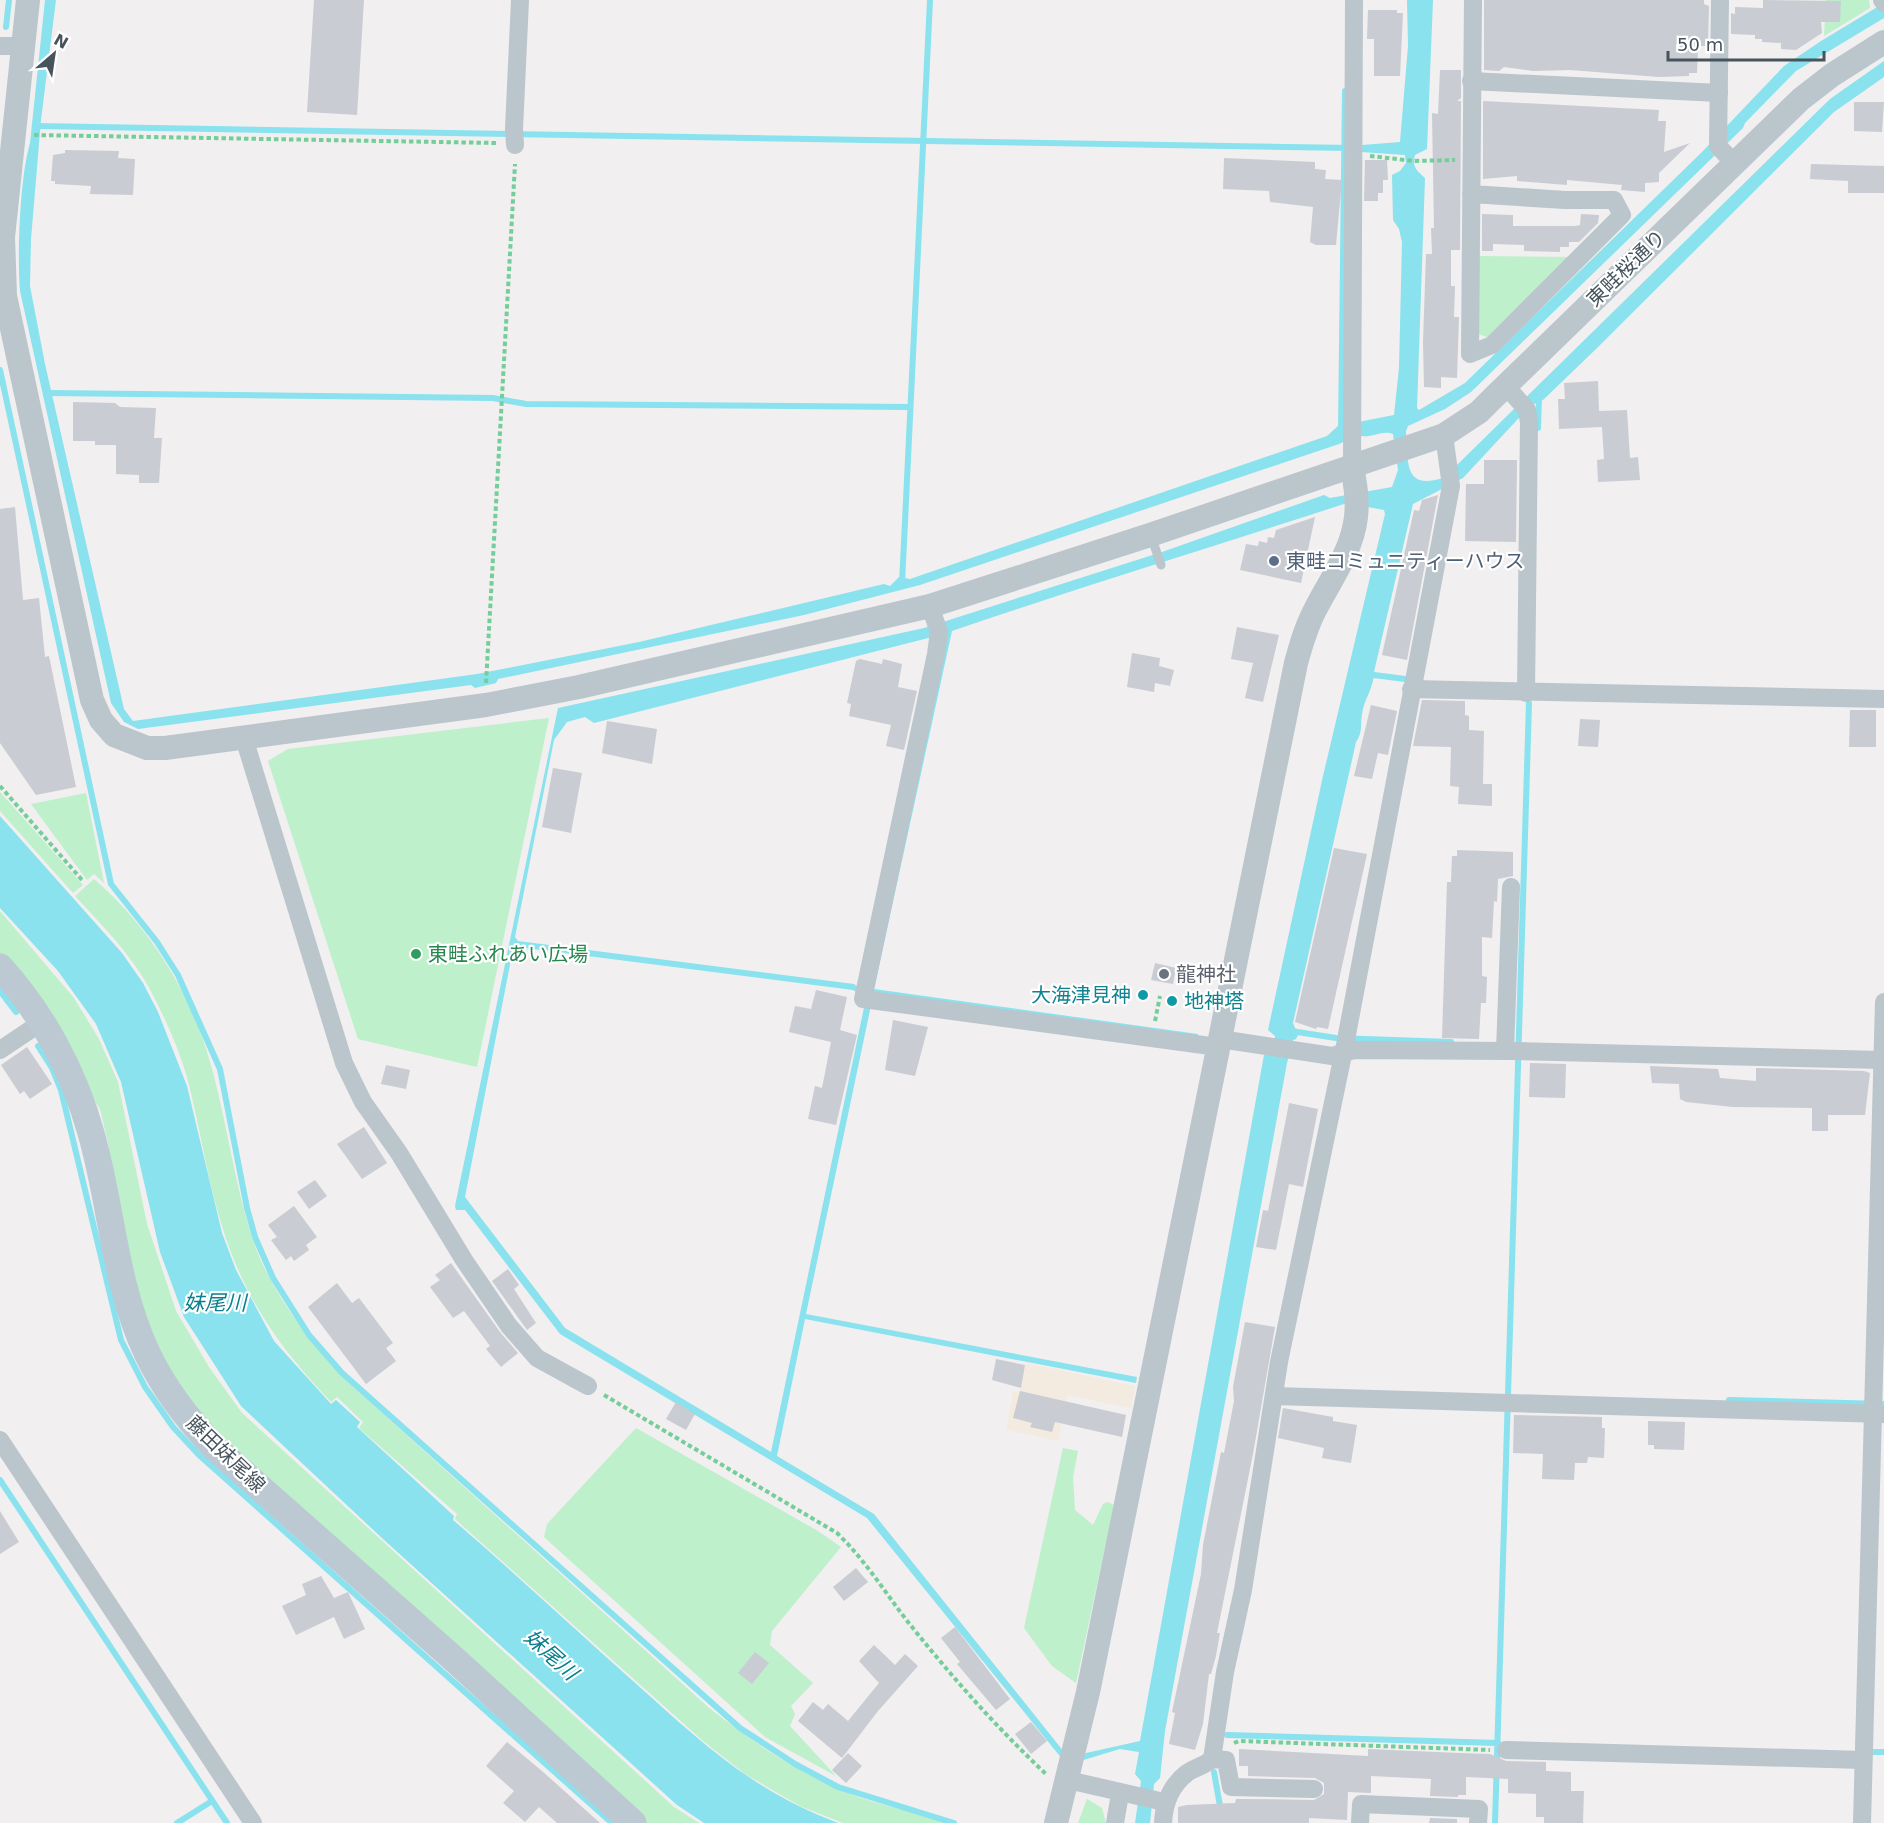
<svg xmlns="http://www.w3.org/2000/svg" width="1884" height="1823" font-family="'DejaVu Sans','Noto Sans JP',sans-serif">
  <rect width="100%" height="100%" fill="#f1efef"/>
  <g fill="#bdf0cb">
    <path d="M1826,0H1869L1870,8L1824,36Z"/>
    <path d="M1477,256L1571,257L1492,339L1476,333Z"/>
    <path d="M549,718L477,1067L358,1039L268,761L288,749Z"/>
    <path d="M0,792L83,885L73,893L0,811Z"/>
    <path d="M86,793L104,883L94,874L87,880L31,804Z"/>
    <path d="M94,879C148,925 191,993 210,1062C227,1121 234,1184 254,1243C272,1294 307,1336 341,1376L708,1707C751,1741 796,1772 848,1793C879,1806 913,1810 944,1823H843L800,1806L745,1774L703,1741L455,1519L457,1514L359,1428L363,1422L337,1397L331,1402C280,1348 244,1298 222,1226C208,1181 201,1134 190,1089C182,1054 164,1015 147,984C128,951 100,923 75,896Z"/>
    <path d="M0,911L74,998L99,1039L118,1082L147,1224L176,1311L209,1367L242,1413L674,1807L699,1823H644L245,1458C219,1432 188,1404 169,1372C135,1313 125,1236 108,1170L109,1147L100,1109L0,956Z"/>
    <path d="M636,1428L818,1531L841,1547L772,1631L770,1645L813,1683L791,1706L795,1714L790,1726L836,1776L765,1737L544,1537L547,1524Z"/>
    <path d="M1063,1448L1078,1451L1073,1477L1075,1510L1093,1525L1103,1504L1108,1502L1114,1505L1076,1683L1052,1666L1024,1628Z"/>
    <path d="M1087,1799L1102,1808L1106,1823H1078Z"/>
  </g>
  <path fill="#f3ebdf" d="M1026,1363L1135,1386L1131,1408L1067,1395L1058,1441L1006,1430L1013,1391L1020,1392Z"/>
  <g fill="#89e2ed" fill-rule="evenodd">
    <path d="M45,0H56L41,120L31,239L30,286L45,364L124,709L133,721L477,674L639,642L884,584L890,586L899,577L910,579L942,568L1327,436L1338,426L1394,415L1399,368L1402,242L1399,229L1393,220L1392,175L1400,171L1406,163L1405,155L1361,152L1362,145L1400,142L1408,46L1407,0H1433L1427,149L1415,155C1412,167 1416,170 1425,178L1417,408L1419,410L1465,383L1702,152L1784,66L1821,41L1884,3V18L1796,71L1745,123L1743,128L1471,392L1445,409L1408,426L1406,431C1408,471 1405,493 1455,474L1457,465L1830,99L1884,61V77L1834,112L1595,350L1543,400L1530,406L1463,478L1413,504L1374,672C1374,688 1364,699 1362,714C1360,726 1363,732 1356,742L1293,1023L1298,1035L1296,1039L1293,1040L1287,1063L1165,1731L1160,1778L1154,1784L1150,1823H1135L1141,1781L1135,1774L1139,1752L1120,1749L1067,1765L867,1518L560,1334L465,1210H456L455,1206L558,708L924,628L1162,552L1324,495L1330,498L1392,487L1398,470L1393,434C1381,429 1370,440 1358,435L1339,444L920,585L804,615L498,679L496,683L475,688L471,685L138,729L124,722L111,703L20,291C17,254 20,177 30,143ZM1347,503L1384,510L1385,514L1323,776L1268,1030L1275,1036L1273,1051L1264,1055L1140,1741L1068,1757L874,1514L777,1456L805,1319L1136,1383L1137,1377L806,1314L873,996L1197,1040L1198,1034L874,989L952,631C1083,586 1215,546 1347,503ZM944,634L861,990L854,984L518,941L515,937L554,740L567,722L585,717L594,723ZM517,947L853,990L866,998L771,1452L565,1328L465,1197L513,949Z"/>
    <path d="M0,816L122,953L143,983L158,1012L187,1086L222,1233L236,1270L274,1341L331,1404L336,1400L360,1422L357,1427L454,1516L453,1520C514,1572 573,1628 633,1681C701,1742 751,1790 838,1823H704L677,1805L383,1539L241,1406L184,1317L160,1252L121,1082L96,1024L58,971L0,908Z"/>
  </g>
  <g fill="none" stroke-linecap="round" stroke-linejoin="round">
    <g stroke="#89e2ed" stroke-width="6">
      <path d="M6,27L9,0"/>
      <path d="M36,126L1352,148"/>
      <path d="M0,370L111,884L157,942L178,975L220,1069L247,1208L255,1237L273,1278L309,1335L342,1373L740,1728L795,1764L838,1787L954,1823"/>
      <path d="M47,393L493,398L526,404L909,407"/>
      <path d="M1538,428L1539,396"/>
      <path d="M1341,431L1345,91"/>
      <path d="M902,584L930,0"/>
      <path d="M1366,674L1413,680"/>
      <path d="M0,991L16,1012"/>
      <path d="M1291,1031L1336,1038L1451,1042"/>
      <path d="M38,1046L52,1068L61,1090L121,1340L145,1387L173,1427L199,1455L612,1823"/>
      <path d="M1729,1400L1884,1404"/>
      <path d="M0,1480L227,1823"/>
      <path d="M1227,1735L1498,1743"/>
      <path d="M1873,1752H1884"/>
      <path d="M1214,1772L1223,1823"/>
      <path d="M177,1823L212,1801"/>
      <path d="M1495,1823L1529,703"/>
    </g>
  </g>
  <g fill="#c9ccd2">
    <path d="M314,0H364L357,115L307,112Z"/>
    <path d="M1484,0H1704V4L1709,6L1708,46H1698L1697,73H1689V76L1659,77L1570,70L1533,71L1504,67L1499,71L1484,70Z"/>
    <path d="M1763,0L1841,1L1840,22H1821L1822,33L1796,50L1781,49V43L1762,42V39H1755V35L1731,34V13L1735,14V7L1763,8Z"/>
    <path d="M1368,10H1397V13H1403L1400,76H1374V39H1367Z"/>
    <path d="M1440,70H1461V98L1457,101H1461L1460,250H1451V286H1455L1454,317H1459L1457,378L1441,377V388L1424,387L1423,342L1426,254H1432L1431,228H1434L1432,113L1438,114Z"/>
    <path d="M1483,101L1659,110L1658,121H1666L1664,152L1690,143L1659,173V182L1645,183V192L1621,190L1622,185L1567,180V185L1517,181V176L1483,179Z"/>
    <path d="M1854,102H1884L1882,132L1854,131Z"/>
    <path d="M65,150L119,151L118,158L135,159L133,195L90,194L91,186L55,184V181H51L53,155L65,153Z"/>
    <path d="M1224,158L1315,162V169L1326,170L1325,179L1342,180L1336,245H1316L1310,242L1313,207L1270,202L1269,191L1223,189Z"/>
    <path d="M1365,160H1387L1388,180H1383V193H1378V201H1364Z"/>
    <path d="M1811,164L1884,166V193H1848V181L1810,179Z"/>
    <path d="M1482,214L1513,215V226H1575L1580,225L1581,214L1599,215L1598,223L1579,242H1569V247H1560V252L1524,251V245L1493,244V251H1482Z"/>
    <path d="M1598,381L1599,411L1627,410L1630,458L1638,457L1640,480L1598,482L1597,460L1604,459L1602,427L1559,429L1558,399H1565L1564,383Z"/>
    <path d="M73,402L115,403L120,407L156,408L154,438H162L159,483H139V475L116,474V445H95V441H73Z"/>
    <path d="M1484,460H1517L1516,542L1465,541L1466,484H1484Z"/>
    <path d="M1438,495L1407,660L1382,655L1414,510L1419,511L1422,500Z"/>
    <path d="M15,507L23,600L39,598L45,657L49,656L76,787L36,795L0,743V509Z"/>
    <path d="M1315,517L1301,583L1240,570L1246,544L1258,546L1259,541L1267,543L1268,537L1274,538L1276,530Z"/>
    <path d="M1237,627L1279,635L1263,702L1245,698L1253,663L1231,659Z"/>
    <path d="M1132,653L1160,658L1159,666L1174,670L1170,686L1155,683L1154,692L1127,687Z"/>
    <path d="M860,659L882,664L883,659L902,664L898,687L917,691L904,750L886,746L891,725L849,716L851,704L847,703L856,661Z"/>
    <path d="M1422,700L1465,701V715L1469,716V730L1484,731L1483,784H1492V806L1458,804L1459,787L1450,786L1451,747L1413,746Z"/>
    <path d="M1371,705L1397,711L1388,755L1378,753L1372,779L1354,776Z"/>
    <path d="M1850,710H1876V747H1849Z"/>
    <path d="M1580,719L1600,720L1598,747L1578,746Z"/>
    <path d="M607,721L657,729L652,764L602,753Z"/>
    <path d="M553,768L582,773L571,833L542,827Z"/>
    <path d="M1334,848L1367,854L1328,1029L1317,1027L1316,1029L1295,1022Z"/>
    <path d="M1457,850L1513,852V876L1498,879L1497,902L1494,901L1492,938L1482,937V976L1487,977L1486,1003H1481L1479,1039L1442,1038L1447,882H1451L1452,856H1457Z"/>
    <path d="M1155,963L1176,968L1173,984L1151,980Z"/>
    <path d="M816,990L847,997L840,1030L857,1035L836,1125L808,1119L815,1086L822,1088L831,1042L789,1032L795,1006L811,1009Z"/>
    <path d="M893,1020L928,1027L915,1076L885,1070Z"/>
    <path d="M27,1047L52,1084L30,1099L24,1091L20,1094L1,1065Z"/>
    <path d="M1530,1063L1566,1064L1565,1098L1529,1097Z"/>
    <path d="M386,1065L410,1070L406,1089L381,1084Z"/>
    <path d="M1650,1066L1718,1069L1720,1078L1756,1081V1068L1864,1071L1870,1073L1865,1115H1828V1131H1812V1108L1733,1107L1686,1102L1680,1099L1679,1084L1652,1083Z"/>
    <path d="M1289,1103L1318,1109L1303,1187L1289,1184L1276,1250L1256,1247L1263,1210L1268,1211Z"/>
    <path d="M364,1127L387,1163L362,1179L337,1144Z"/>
    <path d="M315,1180L327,1196L309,1209L297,1192Z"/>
    <path d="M294,1206L317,1237L306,1245L309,1250L294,1261L291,1256L286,1260L271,1240L277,1237L268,1225Z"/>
    <path d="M451,1263L500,1332L518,1353L501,1367L486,1349L490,1346L464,1311L453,1318L430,1287L440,1280L435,1275Z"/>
    <path d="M508,1269L519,1285L514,1289L536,1323L527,1330L492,1281Z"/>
    <path d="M337,1283L352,1303L359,1298L393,1343L386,1348L396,1361L366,1384L308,1307Z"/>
    <path d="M1245,1322L1275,1327L1253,1454L1217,1633H1220L1216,1656L1211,1674H1209L1203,1724L1195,1750L1169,1744L1175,1713L1172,1712L1201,1574L1203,1545L1221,1452L1224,1453L1234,1401L1233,1387Z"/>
    <path d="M996,1359L1025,1365L1021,1388L992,1380Z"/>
    <path d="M1020,1391L1126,1415L1122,1437L1055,1422L1052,1432L1030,1427L1032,1423L1013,1418Z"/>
    <path d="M676,1402L695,1414L686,1430L666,1419Z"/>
    <path d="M1283,1408L1333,1417V1421L1357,1425L1351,1463L1322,1458L1324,1448L1278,1438Z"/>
    <path d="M1514,1415L1602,1417V1428H1605L1604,1458L1588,1457L1587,1463H1575L1574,1480L1542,1479L1543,1454L1513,1453Z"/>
    <path d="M1648,1421L1685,1422L1684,1450L1654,1449V1445H1648Z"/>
    <path d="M0,1511L19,1542L0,1554Z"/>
    <path d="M856,1568L868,1582L844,1601L833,1587Z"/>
    <path d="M321,1576L334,1598L348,1592L365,1629L344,1639L334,1617L296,1635L282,1606L306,1595L302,1584Z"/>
    <path d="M955,1627L1010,1699L996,1710L957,1664L960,1662L941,1638Z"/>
    <path d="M874,1645L895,1665L905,1654L918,1666L878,1711L842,1758L798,1721L813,1702L823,1710L828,1704L848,1721L879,1683L859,1661Z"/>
    <path d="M755,1652L769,1663L752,1684L738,1673Z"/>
    <path d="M1031,1722L1047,1741L1031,1754L1015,1734Z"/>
    <path d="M507,1742L542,1771L600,1823H557L539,1807L525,1822L503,1803L514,1791L486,1766Z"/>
    <path d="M1239,1749L1368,1756V1749L1459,1753L1490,1754L1506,1761L1546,1762V1771L1571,1772V1791H1584L1583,1823H1544V1817H1536V1794L1508,1793V1779L1466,1777V1795H1458V1797L1430,1796L1431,1779L1371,1776V1793L1348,1792L1347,1820L1309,1818V1823H1178V1807L1187,1805L1235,1803L1236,1799H1247L1314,1800L1324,1794V1783L1315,1778L1248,1776V1766H1239Z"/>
    <path d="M848,1753L862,1766L846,1783L832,1770Z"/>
    <path d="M1430,1818L1457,1819V1823H1429Z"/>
  </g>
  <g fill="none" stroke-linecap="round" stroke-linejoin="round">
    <g stroke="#74ce99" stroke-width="4" stroke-dasharray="4.5 3" stroke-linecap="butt">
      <path d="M34,135L497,143"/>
      <path d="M1370,156L1414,161L1455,160"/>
      <path d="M486,683L515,164"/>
      <path d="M0,786L82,880"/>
      <path d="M1155,1021L1160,996"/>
      <path d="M604,1395L837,1533C865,1560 884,1591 908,1622C951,1676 997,1728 1047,1775"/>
      <path d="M1234,1743L1239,1741L1490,1750"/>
    </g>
    <path stroke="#bac5cc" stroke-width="9" d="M1151,536L1161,565"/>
    <g stroke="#bac5cc" stroke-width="18">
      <path d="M1720,0L1718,146L1734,163"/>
      <path d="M1882,0L1884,3"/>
      <path d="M0,46H22"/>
      <path d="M1471,81L1719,93"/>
      <path d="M515,145L514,129L520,0"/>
      <path d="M1471,194L1565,200H1614L1622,215L1492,345L1470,354L1473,0"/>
      <path d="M1506,386L1527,410L1529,423L1526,693"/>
      <path d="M1352,466L1354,0"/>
      <path d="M930,606L939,632L936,654L863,999L1218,1047"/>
      <path d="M1411,689L1884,699"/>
      <path d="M244,738L344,1063L363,1102L399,1153L464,1260L509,1326L537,1358L588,1386"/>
      <path d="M1220,1039L1332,1056L1354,1050L1512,1051L1884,1060"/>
      <path d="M0,1050L42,1022"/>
      <path d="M1505,1051L1511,887"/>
      <path d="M1274,1396L1884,1414"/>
      <path d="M0,1440L253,1823"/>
      <path d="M1506,1750L1863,1760"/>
      <path d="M1212,1759L1226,1760L1231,1787L1314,1789"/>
      <path d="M1068,1780L1164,1802"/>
      <path d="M1115,1823L1120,1794"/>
      <path d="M1163,1823C1164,1803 1170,1786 1187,1773C1195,1767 1203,1767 1212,1759L1225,1672L1243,1590L1279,1362L1345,1045L1451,486L1444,435"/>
      <path d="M1360,1823L1361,1804L1479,1809L1478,1823"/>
      <path d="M1862,1823L1884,1002"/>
    </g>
    <g stroke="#bac5cc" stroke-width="24">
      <path d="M28,0L3,237L5,296L92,700L101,720L114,735L147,748H165L486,705L579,687L930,606L1150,535L1444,435L1479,412L1493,398L1801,99L1832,75L1884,42"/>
      <path d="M1056,1823L1088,1692L1296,663C1301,645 1306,627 1315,610C1330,580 1352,552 1356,517C1358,499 1355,483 1352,466"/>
    </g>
    <path stroke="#bcc9d3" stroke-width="27" d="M0,967C42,1013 74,1072 91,1133C112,1206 114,1283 147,1353C164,1389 187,1419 215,1448L455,1660L633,1823"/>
  </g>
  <circle fill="#5c6f8a" stroke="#fff" stroke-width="2" cx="1274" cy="561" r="6"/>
  <circle fill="#2e9e5b" stroke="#fff" stroke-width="2" cx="416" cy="954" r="6"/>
  <circle fill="#6b7280" stroke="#fff" stroke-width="2" cx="1164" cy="974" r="6"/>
  <g fill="#0f9aa8" stroke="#fff" stroke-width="2">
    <circle cx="1143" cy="995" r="6"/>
    <circle cx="1172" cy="1001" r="6"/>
  </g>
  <g text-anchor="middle" stroke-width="4.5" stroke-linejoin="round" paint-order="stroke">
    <g font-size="20" fill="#47545d" stroke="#fff">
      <text transform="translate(1626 268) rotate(-44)" y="7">東畦桜通り</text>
      <text transform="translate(226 1454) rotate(44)" y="7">藤田妹尾線</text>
    </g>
    <g font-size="20" fill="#4e5e75" stroke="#fff" text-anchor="start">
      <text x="1286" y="568">東畦コミュニティーハウス</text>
    </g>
    <g font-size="20" fill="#27864d" stroke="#fff" text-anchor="start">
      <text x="428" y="961">東畦ふれあい広場</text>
    </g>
    <g font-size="20" fill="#5b616d" stroke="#fff" text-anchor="start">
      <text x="1176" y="981">龍神社</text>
    </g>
    <g font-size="20" fill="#0d838f" stroke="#fff" text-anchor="end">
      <text x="1131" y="1002">大海津見神</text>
      <text x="1184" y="1008" text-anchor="start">地神塔</text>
    </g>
    <g font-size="21" font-style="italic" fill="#0b7f8d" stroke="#fff">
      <text x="215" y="1310">妹尾川</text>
      <text transform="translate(551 1655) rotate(42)" y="7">妹尾川</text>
    </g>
  </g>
  <g transform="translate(54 54) rotate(29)" stroke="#ffffff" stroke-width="4.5" paint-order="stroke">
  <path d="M0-4.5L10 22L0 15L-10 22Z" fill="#47545d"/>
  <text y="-9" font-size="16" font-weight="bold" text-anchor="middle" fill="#47545d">N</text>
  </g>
  <path d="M1668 51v9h156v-9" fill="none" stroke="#47545d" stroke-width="3"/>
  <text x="1677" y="51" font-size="18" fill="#47545d" stroke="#ffffff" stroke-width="4.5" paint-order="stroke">50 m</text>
</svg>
